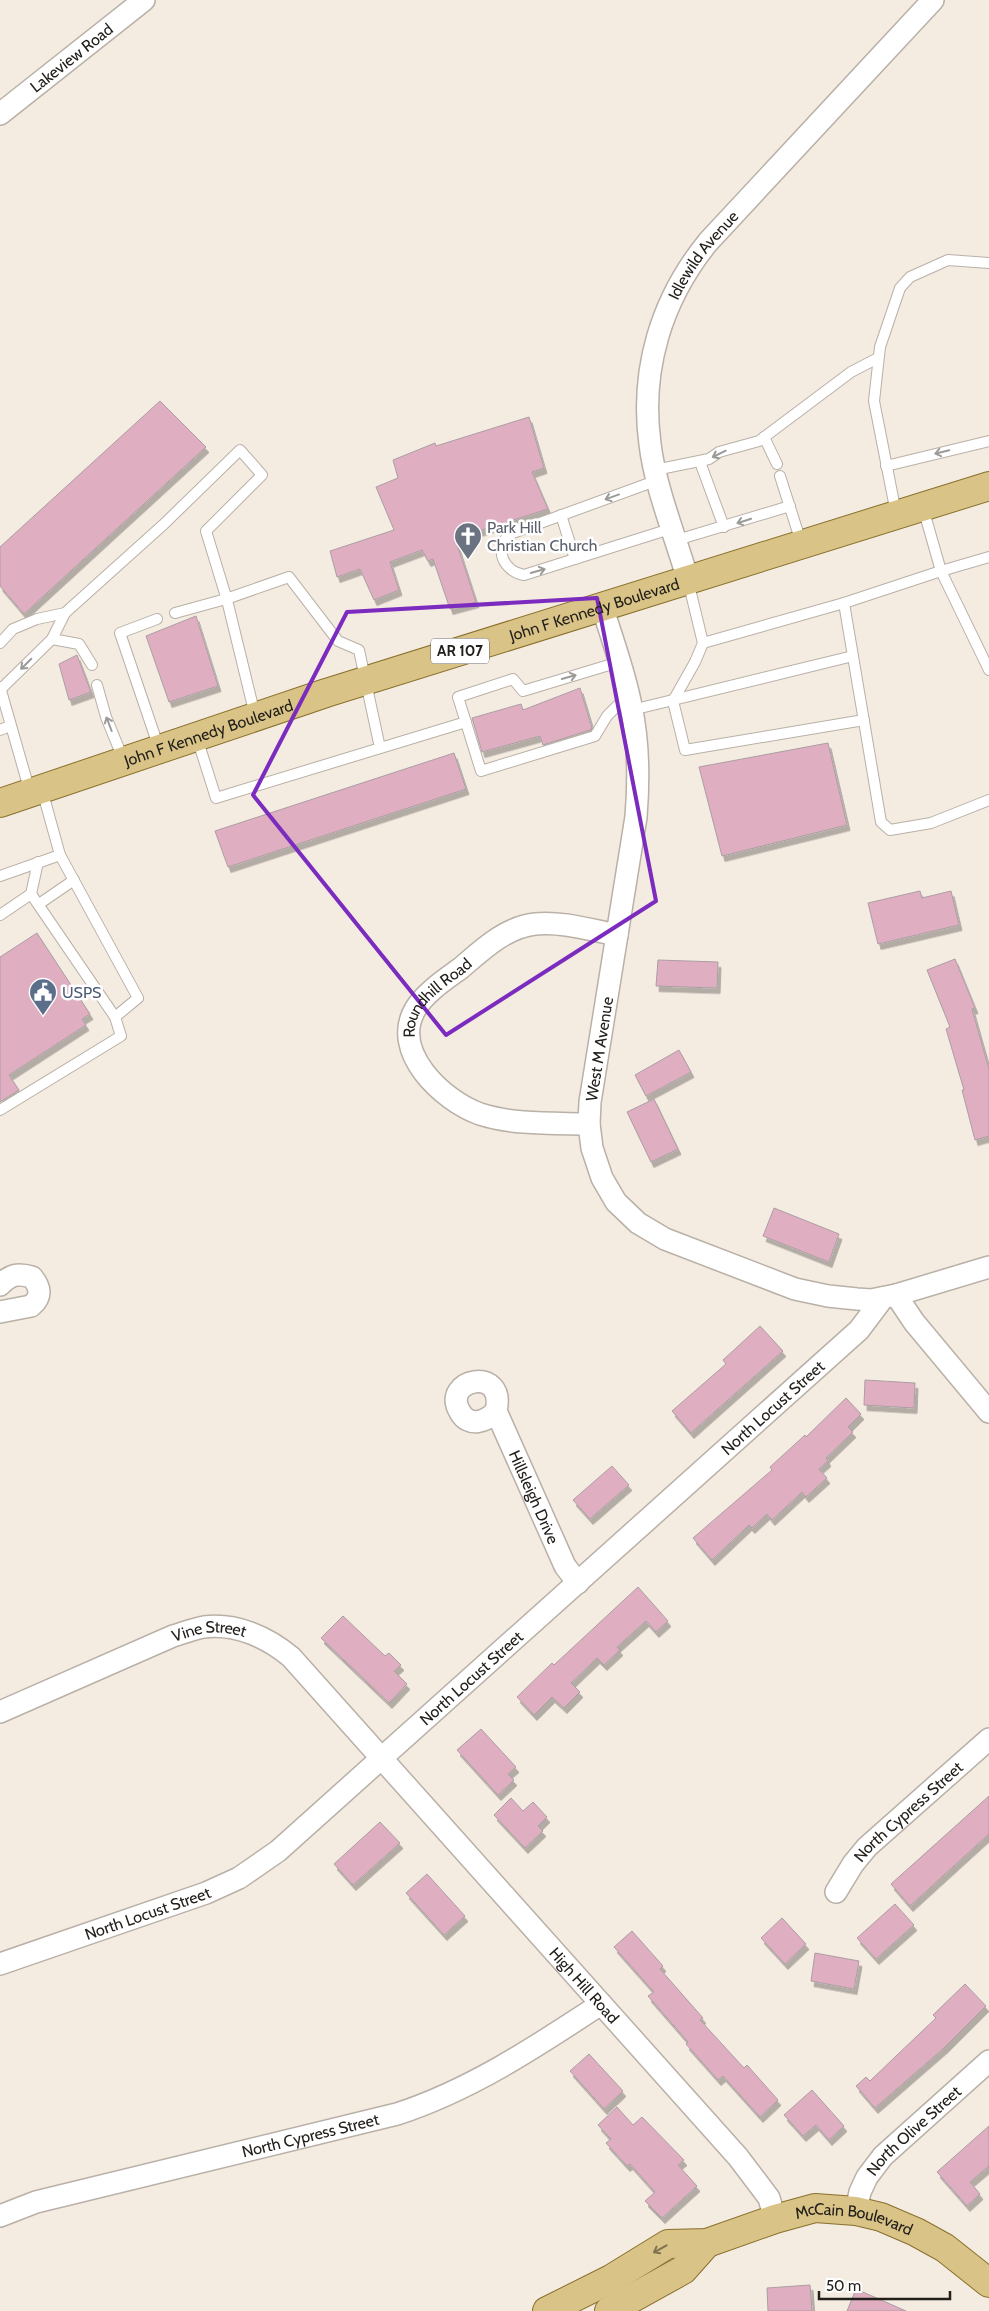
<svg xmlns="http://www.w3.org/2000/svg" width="989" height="2311" font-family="Cabin,sans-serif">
  <defs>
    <filter id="shadow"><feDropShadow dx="3" dy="5.5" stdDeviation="0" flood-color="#0004"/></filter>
  </defs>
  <rect width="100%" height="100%" fill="#f4ebe1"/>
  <g fill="#dfaec1" stroke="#ab9ea3" filter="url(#shadow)">
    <path d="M160,401L206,447L24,614L0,586V547Z"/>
    <path d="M529,417L544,468L532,472L548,509L463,536L458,547L476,602L450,609L433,559L428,561L422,550L390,562L399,590L374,600L360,569L337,577L330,551L394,530L376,487L398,478L393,460L435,443L436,446Z"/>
    <path d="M196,616L218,686L169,702L146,636Z"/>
    <path d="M77,655L91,692L69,700L59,664Z"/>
    <path d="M580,688L592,728L590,730L543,745L540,736L482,752L472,718L521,704L523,710Z"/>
    <path d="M828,743L847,825L722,856L699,767Z"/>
    <path d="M454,753L466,789L228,867L215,831Z"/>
    <path d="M920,891L922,898L951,891L959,925L878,944L868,903Z"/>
    <path d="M37,933L90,1014L82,1019L86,1025L9,1075L19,1090L0,1102V957Z"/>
    <path d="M955,959L975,1008L972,1009L989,1069V1136L975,1140L962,1090H964L946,1029L950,1027L927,970Z"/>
    <path d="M658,960L718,962L717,988L656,986Z"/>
    <path d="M679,1050L691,1072L646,1096L635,1075Z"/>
    <path d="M654,1099L678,1149L651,1162L627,1112Z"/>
    <path d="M774,1208L839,1234L829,1262L763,1236Z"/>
    <path d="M760,1326L783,1351L691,1433L672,1411L726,1364L723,1360Z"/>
    <path d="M865,1380L915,1383L914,1408L864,1405Z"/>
    <path d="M846,1398L861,1414L848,1427L853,1432L826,1458L828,1461L819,1469L827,1478L806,1497L802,1492L772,1520L767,1514L752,1528L749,1525L712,1560L693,1538L772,1470L770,1467L805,1435L806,1437Z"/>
    <path d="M612,1466L629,1485L590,1519L573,1500Z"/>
    <path d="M638,1587L668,1621L656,1632L646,1621L617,1647L620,1650L604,1665L597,1658L571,1683L580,1692L564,1708L552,1697L534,1715L517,1697L552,1663L554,1665Z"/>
    <path d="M343,1616L385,1656L389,1653L401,1665L394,1671L407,1684L389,1703L321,1638Z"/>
    <path d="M481,1729L516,1767L508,1774L514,1780L498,1795L457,1750Z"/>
    <path d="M989,1796V1834L910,1906L891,1884Z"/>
    <path d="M511,1798L523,1811L533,1802L547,1817L538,1826L543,1831L525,1848L494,1815Z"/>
    <path d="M380,1822L400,1843L353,1885L334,1864Z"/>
    <path d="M427,1874L465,1916L444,1935L406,1893Z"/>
    <path d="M895,1904L914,1925L876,1959L857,1938Z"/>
    <path d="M782,1918L806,1944L785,1964L761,1938Z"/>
    <path d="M632,1931L663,1966L660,1969L703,2018L700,2020L744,2068L747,2065L778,2100L760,2117L723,2076L718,2080L686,2044L688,2042L648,1996L654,1992L614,1947Z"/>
    <path d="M815,1953L859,1961L854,1989L811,1981Z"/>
    <path d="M965,1984L986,2006L945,2047L875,2108L856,2086L866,2077L870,2081L896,2056L936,2018L933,2015Z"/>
    <path d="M589,2054L623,2091L604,2109L570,2071Z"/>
    <path d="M812,2090L844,2126L829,2140L816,2125L803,2136L784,2115Z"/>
    <path d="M617,2107L633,2125L642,2117L684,2160L678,2165L697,2186L662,2218L645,2201L655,2192L630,2164L627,2166L606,2143L611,2139L598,2125Z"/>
    <path d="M989,2126V2166L970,2182L980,2194L967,2206L937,2172Z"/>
    <path d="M810,2285L812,2311H768L767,2288Z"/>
    <path d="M856,2289L906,2311H847Z"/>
  </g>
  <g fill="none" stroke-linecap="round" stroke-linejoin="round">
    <g stroke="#b9b0a7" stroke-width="12">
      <g id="service">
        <path d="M764,437L777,464"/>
        <path d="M700,462L724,527"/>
        <path d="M886,466L989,441"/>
        <path d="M655,470L709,459L719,452L759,441L851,372L878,358"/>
        <path d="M780,476L801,542"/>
        <path d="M658,480L510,534C493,550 504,571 524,575L673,528"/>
        <path d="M896,513L874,401L880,347L900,288L910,277L948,260L989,263"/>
        <path d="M561,515L575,559"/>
        <path d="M677,540L790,506"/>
        <path d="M989,557L941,571L989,670"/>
        <path d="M688,581L703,643L695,662L673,701L685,750L864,720"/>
        <path d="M844,603L881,822L890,830L931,823L989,800"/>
        <path d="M175,613L226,599L289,577L338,641L359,650L380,748"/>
        <path d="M157,619L120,633L159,748"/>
        <path d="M52,639L79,644L92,665"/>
        <path d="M0,643L13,629L37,619L65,613L164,524L240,450L262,475L206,531L227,600L255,715"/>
        <path d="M703,643L844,603L941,571L923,508"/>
        <path d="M619,662L523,691L513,679L458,697L481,771L595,736L607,716L628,695"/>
        <path d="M97,685L106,717L124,761"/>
        <path d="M0,687L30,792"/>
        <path d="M1,689L52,639L65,613"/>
        <path d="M632,710L853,656"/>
        <path d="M0,730L10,726"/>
        <path d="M197,738L216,798L466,722"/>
        <path d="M0,876L60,855L42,790"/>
        <path d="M31,894L38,862"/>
        <path d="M39,904L74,880"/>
        <path d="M0,915L31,894L115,1017L138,998L60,855"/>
        <path d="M0,1110L121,1036L115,1017"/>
      </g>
    </g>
    <g stroke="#b9b0a7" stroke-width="24">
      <g id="minor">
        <path id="s1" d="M0,114L144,0"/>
        <path id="s2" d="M688,580C676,538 655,487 650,444C640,370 661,300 708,242L933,0"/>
        <path d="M602,606C612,639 625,673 631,706C639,743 639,780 636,817L590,1102L589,1124L592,1148L602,1178L616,1202L638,1223L665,1239L795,1289L828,1296L857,1299L871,1300L896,1295L989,1267"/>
        <path id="s3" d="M589,1124C554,1123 514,1125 480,1114C443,1101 389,1051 416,1008C426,992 446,979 461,968C482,950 506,927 535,924C561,921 591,930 617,935"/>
        <path d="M0,1285C11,1274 18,1273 32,1277C41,1288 42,1297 31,1306L0,1312"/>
        <path d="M896,1295L914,1322L989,1412"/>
        <path id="s4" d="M496,1411C486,1422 469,1428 460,1412C440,1379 507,1365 496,1411L565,1566L578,1583"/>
        <path id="s5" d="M0,1712L173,1636C183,1633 193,1629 204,1627C236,1623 267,1637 291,1657L738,2157L769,2198L775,2219"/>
        <path id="s6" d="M836,1892L853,1864L867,1847L989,1739"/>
        <path id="s7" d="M0,1964L206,1893L239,1878L278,1851L859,1330L883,1298"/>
        <path id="s8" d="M856,2211L860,2192L867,2177L883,2156L989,2061"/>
        <path id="s9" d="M0,2216L36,2202L397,2114C471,2090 537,2046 601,2004"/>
      </g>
    </g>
    <g stroke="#89702c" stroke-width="30">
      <g id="primary">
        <path id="s10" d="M0,803L326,693L989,486"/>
        <path id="s11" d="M547,2311L611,2279L668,2244L707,2243L775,2219L815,2208L856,2211L881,2217L916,2232L945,2248L989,2283"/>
        <path d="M609,2311L683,2270L707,2243"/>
      </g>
    </g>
    <use href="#service" stroke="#fff" stroke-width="10"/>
    <use href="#minor" stroke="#fff" stroke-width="21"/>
    <use href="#primary" stroke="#d9c386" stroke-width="28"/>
  </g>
  <defs><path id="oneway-shaft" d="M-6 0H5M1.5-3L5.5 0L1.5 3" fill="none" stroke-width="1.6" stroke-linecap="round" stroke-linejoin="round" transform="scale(1.25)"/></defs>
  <g stroke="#9c9b99">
    <use href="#oneway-shaft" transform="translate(942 452) rotate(166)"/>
    <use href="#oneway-shaft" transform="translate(719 454) rotate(154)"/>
    <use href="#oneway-shaft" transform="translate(612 497) rotate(160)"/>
    <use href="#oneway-shaft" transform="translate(744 521) rotate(162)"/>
    <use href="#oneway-shaft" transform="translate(538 571) rotate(-16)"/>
    <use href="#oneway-shaft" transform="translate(26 664) rotate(135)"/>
    <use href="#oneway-shaft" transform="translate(569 677) rotate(-16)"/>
    <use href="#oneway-shaft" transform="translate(109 724) rotate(-111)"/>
  </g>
  <use stroke="#7e7251" href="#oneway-shaft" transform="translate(660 2249) rotate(151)"/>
  <path fill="none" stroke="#7b2cbf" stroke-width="4" stroke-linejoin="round" d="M597,598L656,901L446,1035L253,795L347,612Z"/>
  <defs>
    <g id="church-pin" transform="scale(1.4375)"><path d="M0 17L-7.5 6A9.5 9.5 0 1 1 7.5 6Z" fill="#6b7280" stroke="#fff"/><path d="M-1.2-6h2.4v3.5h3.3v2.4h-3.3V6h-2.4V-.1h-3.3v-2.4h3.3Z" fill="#fff"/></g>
    <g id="civic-pin" transform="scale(1.4375)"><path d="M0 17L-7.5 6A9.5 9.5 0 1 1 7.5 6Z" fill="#5c6f8a" stroke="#fff"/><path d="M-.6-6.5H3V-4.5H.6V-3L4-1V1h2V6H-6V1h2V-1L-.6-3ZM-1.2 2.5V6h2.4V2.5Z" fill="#fff"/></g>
  </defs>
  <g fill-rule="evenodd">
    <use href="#church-pin" x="468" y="536"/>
    <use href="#civic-pin" x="43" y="992"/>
  </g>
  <g text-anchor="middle" stroke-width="5" stroke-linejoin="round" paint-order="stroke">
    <rect fill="#fff" stroke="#656360" stroke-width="1" x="431" y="638.5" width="58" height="25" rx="4"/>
    <g font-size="15" font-weight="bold" fill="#23201c">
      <text x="460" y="656">AR 107</text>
    </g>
    <g font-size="16" fill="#23201c" stroke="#fff">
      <text dy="6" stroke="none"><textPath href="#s1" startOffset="91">Lakeview Road</textPath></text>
      <text dy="6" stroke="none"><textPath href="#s2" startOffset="344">Idlewild Avenue</textPath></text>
      <text dy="6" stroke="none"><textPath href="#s10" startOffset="625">John F Kennedy Boulevard</textPath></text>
      <text dy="6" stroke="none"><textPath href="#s10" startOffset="220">John F Kennedy Boulevard</textPath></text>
      <text dy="6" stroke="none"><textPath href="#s3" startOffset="270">Roundhill Road</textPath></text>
      <text transform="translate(599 1049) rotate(-81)" y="6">West M Avenue</text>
      <text dy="6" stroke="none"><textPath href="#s7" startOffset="966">North Locust Street</textPath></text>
      <text dy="6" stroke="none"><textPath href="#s4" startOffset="222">Hillsleigh Drive</textPath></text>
      <text dy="6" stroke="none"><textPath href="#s5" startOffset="226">Vine Street</textPath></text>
      <text dy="6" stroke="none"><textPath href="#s7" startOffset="561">North Locust Street</textPath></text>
      <text dy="6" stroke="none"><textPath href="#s6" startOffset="109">North Cypress Street</textPath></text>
      <text dy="6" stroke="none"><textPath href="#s7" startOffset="156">North Locust Street</textPath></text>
      <text dy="6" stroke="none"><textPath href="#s5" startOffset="756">High Hill Road</textPath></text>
      <text dy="6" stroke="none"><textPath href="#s8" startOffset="102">North Olive Street</textPath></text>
      <text dy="6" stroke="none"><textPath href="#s9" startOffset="321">North Cypress Street</textPath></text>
      <text dy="6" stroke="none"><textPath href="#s11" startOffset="331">McCain Boulevard</textPath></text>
    </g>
    <g font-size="16" fill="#5b616d" stroke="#fff" text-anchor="start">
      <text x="487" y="533">Park Hill<tspan x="487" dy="18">Christian Church</tspan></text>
    </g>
    <g font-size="16" fill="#4e5e75" stroke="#fff" text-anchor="start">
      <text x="62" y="998">USPS</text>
    </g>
  </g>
  <path d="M819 2291v8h131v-8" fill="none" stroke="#23201c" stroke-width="2.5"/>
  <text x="826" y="2291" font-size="15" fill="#23201c" stroke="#ffffff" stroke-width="4" paint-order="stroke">50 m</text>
</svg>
